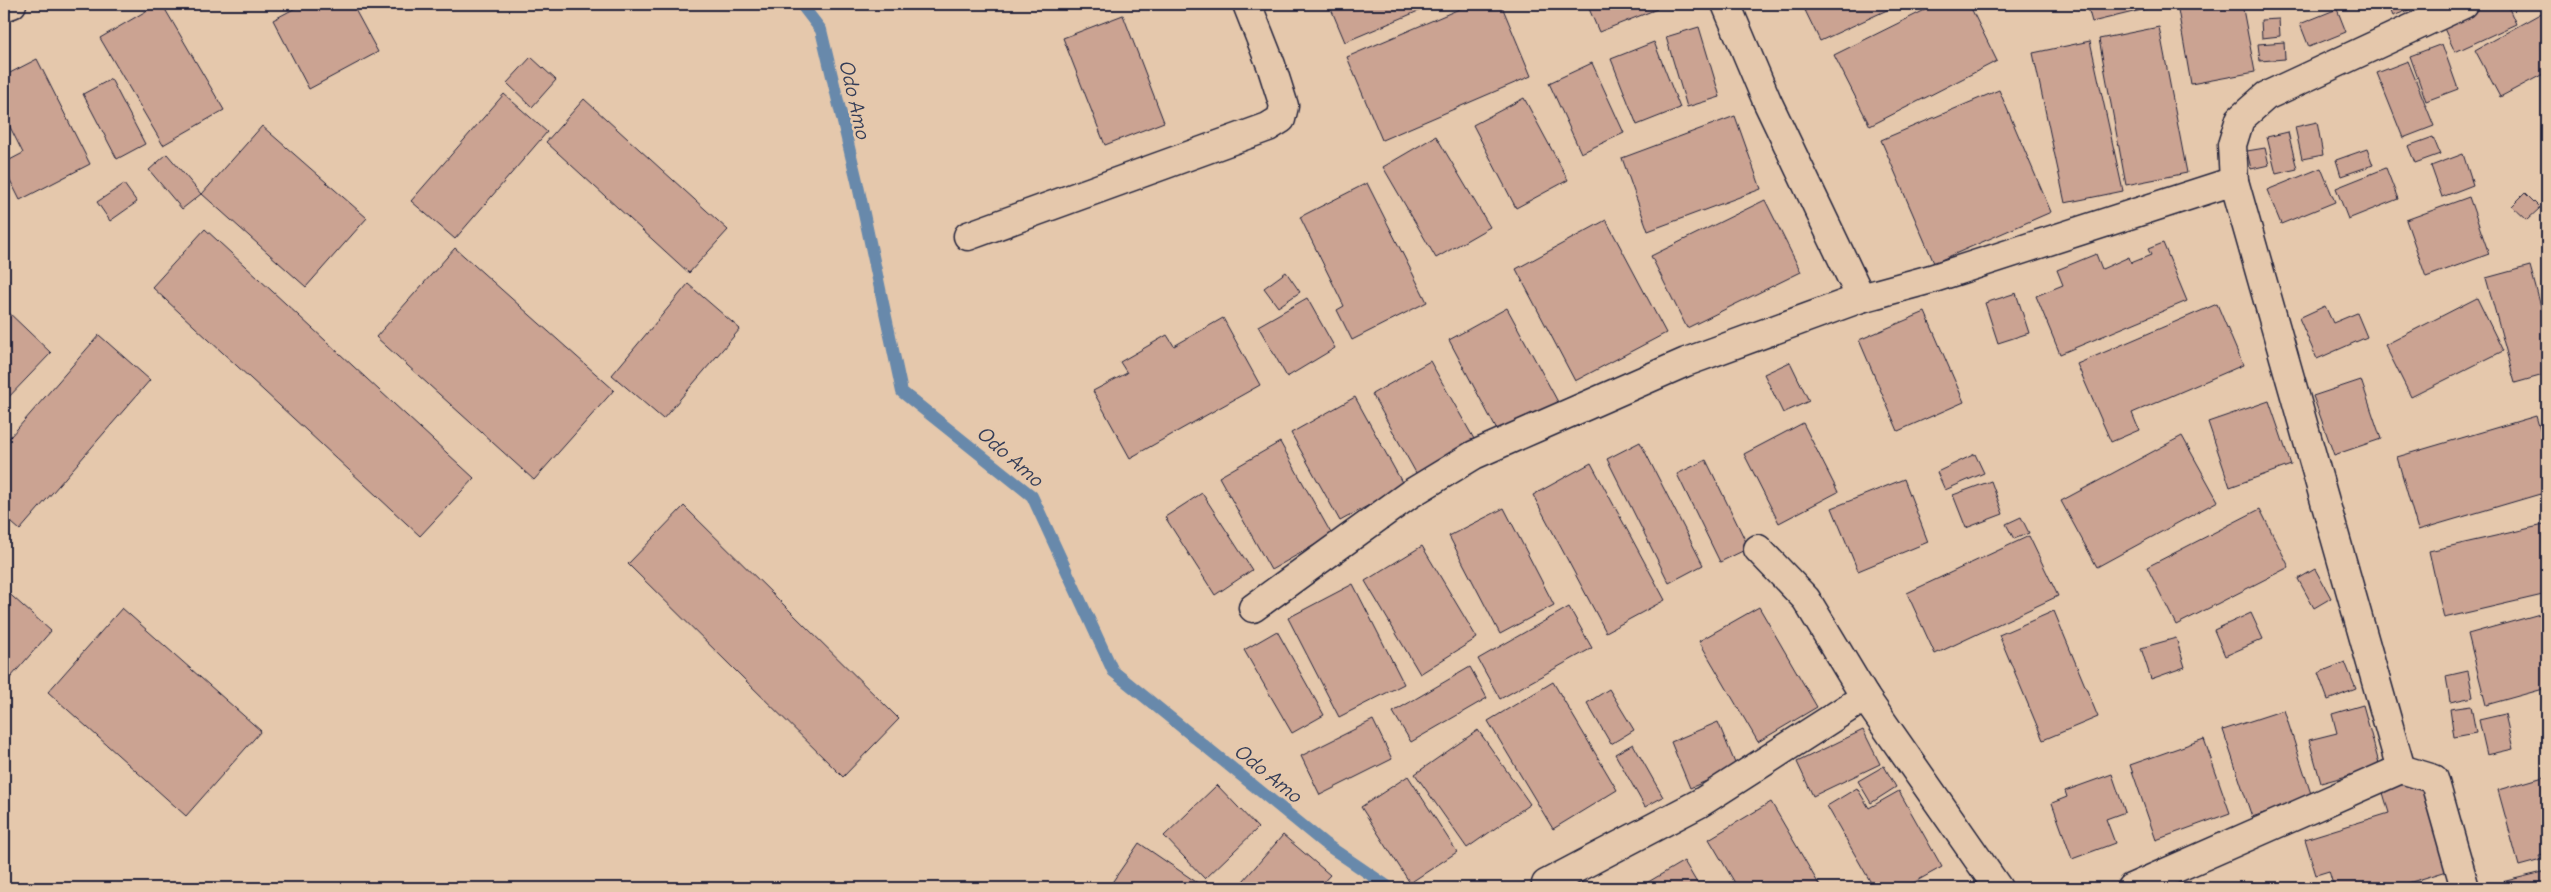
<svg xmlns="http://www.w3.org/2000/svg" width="2551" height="892" font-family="Delius,sans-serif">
  <rect width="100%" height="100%" fill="#e5c8ac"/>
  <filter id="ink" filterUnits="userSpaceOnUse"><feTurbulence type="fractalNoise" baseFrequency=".02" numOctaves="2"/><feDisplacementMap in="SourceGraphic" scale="10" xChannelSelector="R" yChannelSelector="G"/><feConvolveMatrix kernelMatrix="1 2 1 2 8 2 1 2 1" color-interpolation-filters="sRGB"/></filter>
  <g filter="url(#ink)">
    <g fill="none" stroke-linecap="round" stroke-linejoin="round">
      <path stroke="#6889ab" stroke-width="12" d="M801,4L821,30L857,181L902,392L1032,496L1113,671L1324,843L1390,888"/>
    </g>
    <g fill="#cba392" stroke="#22223b">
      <path d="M158,4H162L224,110L163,145L100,38Z"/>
      <path d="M263,4H274L265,8Z"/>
      <path d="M303,4H352L378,52L309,89L273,20Z"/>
      <path d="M1329,4H1435L1345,42Z"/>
      <path d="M1471,4H1501L1531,76L1382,140L1347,57Z"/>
      <path d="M1587,4H1654L1657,9L1599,32Z"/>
      <path d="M1802,4H1900L1820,41Z"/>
      <path d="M1937,4H1969L1997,61L1870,126L1834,55Z"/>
      <path d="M2087,4H2153L2154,7L2092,22Z"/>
      <path d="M2177,4H2242L2255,72L2191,84Z"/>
      <path d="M2388,4H2424L2393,16Z"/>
      <path d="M2481,4H2507L2516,24L2455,52L2441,22Z"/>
      <path d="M2337,9L2346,32L2309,47L2300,24Z"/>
      <path d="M2547,10V72L2500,97L2475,50Z"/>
      <path d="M1123,15L1164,122L1105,145L1063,38Z"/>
      <path d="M2279,19L2280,36L2262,38L2261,20Z"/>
      <path d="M1699,27L1720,97L1687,107L1666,37Z"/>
      <path d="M2159,27L2187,173L2126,185L2099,39Z"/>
      <path d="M2090,41L2123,191L2065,203L2033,53Z"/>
      <path d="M1654,42L1680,108L1637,125L1611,59Z"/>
      <path d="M2284,42L2285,59L2260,61L2258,44Z"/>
      <path d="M2442,44L2458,89L2426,101L2410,56Z"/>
      <path d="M531,57L556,80L532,107L507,83Z"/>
      <path d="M37,59L90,164L20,200L4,168V163L23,153L4,115V76Z"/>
      <path d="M2408,61L2434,126L2403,138L2377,73Z"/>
      <path d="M1592,63L1624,133L1581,153L1549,83Z"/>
      <path d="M111,79L145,144L117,159L83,94Z"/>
      <path d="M1999,90L2051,212L1934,263L1881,140Z"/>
      <path d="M504,94L547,132L455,239L411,201Z"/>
      <path d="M1524,98L1568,180L1516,208L1473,125Z"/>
      <path d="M584,99L728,230L689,273L546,142Z"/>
      <path d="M1735,116L1761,189L1648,231L1622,158Z"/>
      <path d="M2317,122L2323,155L2302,159L2295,127Z"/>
      <path d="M262,126L367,218L306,287L202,194Z"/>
      <path d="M2288,132L2297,169L2276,174L2267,137Z"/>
      <path d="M1436,136L1490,227L1436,258L1383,167Z"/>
      <path d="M2433,137L2440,154L2415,163L2408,146Z"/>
      <path d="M2265,148L2269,165L2251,169L2247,151Z"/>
      <path d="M2367,149L2373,165L2341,176L2336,160Z"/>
      <path d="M167,154L201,194L182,209L149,170Z"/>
      <path d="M2463,154L2473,185L2442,197L2431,166Z"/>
      <path d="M2321,168L2335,202L2281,224L2267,190Z"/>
      <path d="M2386,168L2398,199L2348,219L2336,188Z"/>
      <path d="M1367,183L1427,302L1352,340L1337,310L1344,306L1300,217Z"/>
      <path d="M124,184L137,202L110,221L97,202Z"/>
      <path d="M2525,193L2540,208L2527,220L2512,206Z"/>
      <path d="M2469,197L2489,254L2426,277L2406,220Z"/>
      <path d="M1765,200L1801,272L1687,328L1651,256Z"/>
      <path d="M1606,220L1666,333L1575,381L1516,269Z"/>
      <path d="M205,229L474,478L420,536L152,287Z"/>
      <path d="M2163,243L2187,301L2060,354L2036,296L2063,285L2057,270L2096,254L2102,269L2129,257L2131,263L2151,255L2148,249Z"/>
      <path d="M455,248L614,390L534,480L376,337Z"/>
      <path d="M2530,266L2547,329V374L2515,383L2486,278Z"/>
      <path d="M1286,272L1300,292L1278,307L1264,288Z"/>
      <path d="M4,274L9,281L4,285Z"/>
      <path d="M688,284L740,329L663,419L612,375Z"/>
      <path d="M2016,293L2029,333L1998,343L1985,303Z"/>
      <path d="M1307,298L1335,348L1287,377L1258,326Z"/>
      <path d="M2477,298L2503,351L2411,397L2385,345Z"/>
      <path d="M2217,304L2243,365L2132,413L2139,430L2111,442L2077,364Z"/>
      <path d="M2325,306L2333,323L2357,313L2367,337L2317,359L2299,318Z"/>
      <path d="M4,308L51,353L4,402Z"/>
      <path d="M1507,308L1558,402L1499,434L1449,340Z"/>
      <path d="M1925,312L1964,402L1898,431L1859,340Z"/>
      <path d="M1223,318L1260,385L1130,458L1093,391L1127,373L1120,362L1167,335L1174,346Z"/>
      <path d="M99,335L150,380L20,530L4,516V444Z"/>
      <path d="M1430,361L1478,446L1420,480L1372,394Z"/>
      <path d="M1790,362L1809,401L1783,413L1764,374Z"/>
      <path d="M2361,380L2381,439L2334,455L2313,396Z"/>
      <path d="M1355,397L1404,486L1340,521L1291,433Z"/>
      <path d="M2269,401L2291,465L2230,487L2208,422Z"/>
      <path d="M2536,416L2547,454V492L2418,530L2397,457Z"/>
      <path d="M1803,423L1838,492L1779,523L1744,454Z"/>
      <path d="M2182,436L2218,501L2097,567L2061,501Z"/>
      <path d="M1280,442L1332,535L1271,570L1219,477Z"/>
      <path d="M1640,442L1703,565L1669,583L1607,459Z"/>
      <path d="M1975,454L1984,473L1945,490L1937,472Z"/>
      <path d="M1706,460L1749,548L1720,562L1677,474Z"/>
      <path d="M1591,463L1665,600L1606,632L1533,495Z"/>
      <path d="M1904,479L1928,542L1858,571L1832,508Z"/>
      <path d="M1991,481L2003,514L1966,528L1953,495Z"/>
      <path d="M1202,493L1252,570L1215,595L1165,517Z"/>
      <path d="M684,506L899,719L843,777L628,564Z"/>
      <path d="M1504,508L1554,605L1500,634L1449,536Z"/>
      <path d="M2260,509L2289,567L2176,625L2147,567Z"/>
      <path d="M2021,517L2029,533L2014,539L2006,524Z"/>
      <path d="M2544,525L2547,537V594L2444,618L2429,551Z"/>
      <path d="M2029,536L2058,596L1935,654L1907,593Z"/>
      <path d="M1422,546L1477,638L1420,674L1365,581Z"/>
      <path d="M2315,569L2331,598L2314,608L2298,579Z"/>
      <path d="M1353,584L1404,684L1339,717L1288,618Z"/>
      <path d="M4,589L51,631L4,685Z"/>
      <path d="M1569,607L1592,648L1500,699L1478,659Z"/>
      <path d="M1759,607L1817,707L1758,742L1699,641Z"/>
      <path d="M122,608L261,731L186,816L48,692Z"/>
      <path d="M2054,611L2098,717L2043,740L1999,635Z"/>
      <path d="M2547,612V688L2486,705L2468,634Z"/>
      <path d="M2251,613L2263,639L2225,656L2214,630Z"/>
      <path d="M1277,631L1324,715L1292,733L1244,650Z"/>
      <path d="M2176,638L2185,667L2151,679L2141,648Z"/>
      <path d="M2345,662L2356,689L2328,700L2318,673Z"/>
      <path d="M1470,667L1487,698L1411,742L1393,712Z"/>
      <path d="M2468,671L2473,697L2450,702L2446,676Z"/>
      <path d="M1553,682L1617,790L1553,829L1488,721Z"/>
      <path d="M1609,689L1634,730L1611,744L1587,703Z"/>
      <path d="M2363,705L2380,767L2321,783L2309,740L2337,733L2332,714Z"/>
      <path d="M2471,706L2476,733L2454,737L2450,709Z"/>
      <path d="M2284,710L2312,797L2252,817L2223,730Z"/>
      <path d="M2505,714L2513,749L2487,755L2479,720Z"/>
      <path d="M1373,720L1392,759L1320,795L1301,756Z"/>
      <path d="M1718,722L1737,768L1690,788L1671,742Z"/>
      <path d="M1478,730L1530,804L1467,848L1415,774Z"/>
      <path d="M1863,730L1880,764L1813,796L1797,762Z"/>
      <path d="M2204,739L2230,813L2156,840L2130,765Z"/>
      <path d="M1633,744L1663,797L1645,807L1615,754Z"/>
      <path d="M1884,766L1896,787L1871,803L1858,781Z"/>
      <path d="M2112,774L2125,812L2106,819L2115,843L2072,859L2052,803L2067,797L2065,791Z"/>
      <path d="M2418,774L2447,871L2392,888H2334L2329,871L2316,875L2305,839L2389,813L2381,786Z"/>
      <path d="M1408,776L1457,852L1410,883L1361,807Z"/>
      <path d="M2547,776V854L2539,856L2541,860L2519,866L2498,790Z"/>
      <path d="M1217,785L1258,828L1205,879L1164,836Z"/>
      <path d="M1857,788L1869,808L1899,791L1942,867L1904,888H1874L1827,806Z"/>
      <path d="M1771,802L1821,888H1738L1709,839Z"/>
      <path d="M1283,835L1330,875L1318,888H1237Z"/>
      <path d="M1139,843L1202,886L1200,888H1117L1111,884Z"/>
      <path d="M1684,861L1700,888H1638Z"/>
      <path d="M2547,871V888H2503L2502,882Z"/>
    </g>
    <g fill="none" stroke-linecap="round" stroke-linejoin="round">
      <g stroke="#22223b" stroke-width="31">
        <g id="minor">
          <path d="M1726,4L1767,101L1861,298"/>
          <path d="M2464,4L2266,96L2240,119L2232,145L2234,181L2401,769L2434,779L2465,888"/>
          <path d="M4,7L12,4"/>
          <path d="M968,236L1268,127L1281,119L1284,106L1271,65L1247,4"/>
          <path d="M1758,549L1806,599L1865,697L1998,888"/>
          <path d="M1253,608L1410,494L1474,455L1540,426L1686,362L1861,298L1931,279L2234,181"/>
          <path d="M1546,884L1700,803L1865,697"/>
          <path d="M2131,888L2401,769"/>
        </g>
      </g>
      <use href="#minor" stroke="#e5c8ac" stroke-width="28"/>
    </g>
  </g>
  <g text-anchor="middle" stroke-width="5" stroke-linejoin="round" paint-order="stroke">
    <g font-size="19" font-style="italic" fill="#333c57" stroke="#e5c8ac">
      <text transform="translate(855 99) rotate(77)" y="7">Odo Amo</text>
      <text transform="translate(1010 456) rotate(41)" y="7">Odo Amo</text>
      <text transform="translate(1268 773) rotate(39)" y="7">Odo Amo</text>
    </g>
  </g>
  <rect width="2551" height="892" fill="none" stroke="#e5c8ac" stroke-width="20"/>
  <rect x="10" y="10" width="2531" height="872" fill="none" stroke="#22223b" stroke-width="2" filter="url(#ink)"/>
</svg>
